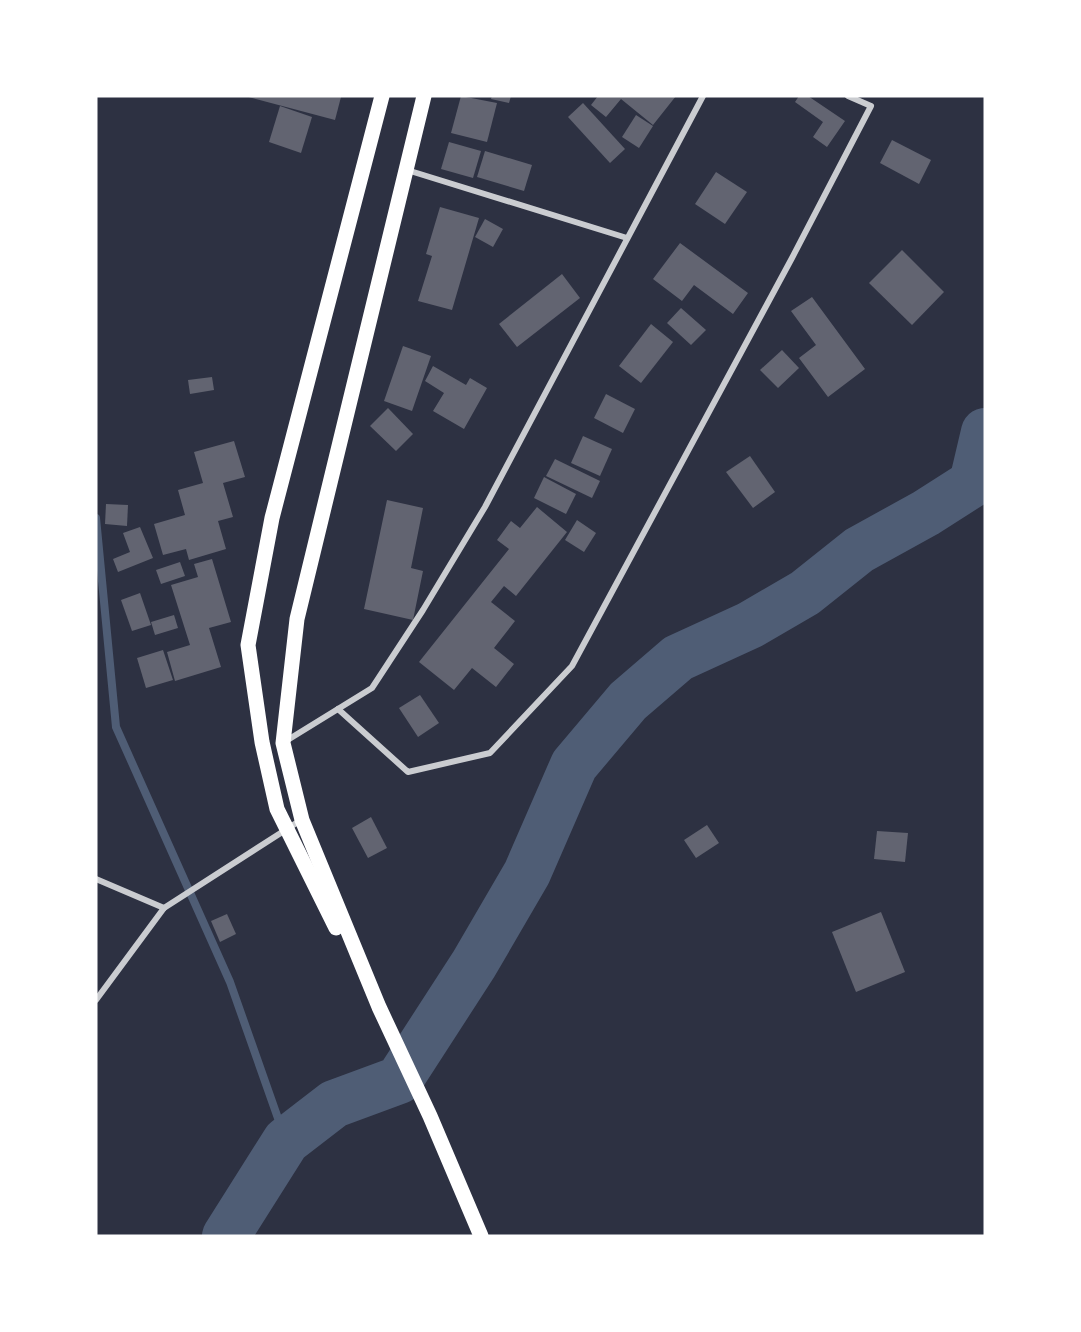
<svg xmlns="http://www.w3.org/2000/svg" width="1081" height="1332" font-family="'Playfair Display',serif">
  <rect width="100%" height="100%" fill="#2d3142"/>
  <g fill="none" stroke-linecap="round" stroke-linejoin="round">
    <path stroke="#4f5d75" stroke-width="8" d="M96,518L116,727L230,982L286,1141"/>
    <path stroke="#4f5d75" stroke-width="48" d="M226,1236L286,1141L334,1104L399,1080L474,964L527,873L574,765L628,701L678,658L750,625L805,593L859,550L926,513L973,483L985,432"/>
  </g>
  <g fill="#626471">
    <path d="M245,96H336L341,97L335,120Z"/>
    <path d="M461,96L497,103L487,142L451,133Z"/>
    <path d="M492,96H511L509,103L491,99Z"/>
    <path d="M598,96H676L653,125L621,99L606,117L591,105Z"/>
    <path d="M799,96H808L845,121L827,147L813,137L823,122L795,102Z"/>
    <path d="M583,103L625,149L610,163L568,117Z"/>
    <path d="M280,106L312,117L301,153L269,142Z"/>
    <path d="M636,115L653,126L639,148L622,137Z"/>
    <path d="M892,140L931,160L919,184L880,163Z"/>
    <path d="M449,142L481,151L473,178L441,169Z"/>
    <path d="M485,151L532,165L524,191L477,177Z"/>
    <path d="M716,172L747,192L725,224L695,204Z"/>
    <path d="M440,207L479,218L452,310L418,301L432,256L426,254Z"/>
    <path d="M485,219L503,229L493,247L475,237Z"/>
    <path d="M680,243L748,293L733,314L694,285L682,301L653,279Z"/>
    <path d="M902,250L944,292L912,325L869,283Z"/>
    <path d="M562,274L580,298L517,347L499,324Z"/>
    <path d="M812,297L865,369L828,397L799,358L816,345L791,311Z"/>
    <path d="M681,308L706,330L691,345L667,323Z"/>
    <path d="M651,324L673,342L641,383L619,366Z"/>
    <path d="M403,346L431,356L412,411L384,401Z"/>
    <path d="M782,350L799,368L778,388L760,370Z"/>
    <path d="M433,366L466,385L470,378L487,388L464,429L433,411L444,393L425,381Z"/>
    <path d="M212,377L214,390L190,394L188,380Z"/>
    <path d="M606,394L635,409L623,433L594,418Z"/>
    <path d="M388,408L413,434L396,451L370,426Z"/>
    <path d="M583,436L612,449L600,476L571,463Z"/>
    <path d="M234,441L245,477L223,483L233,517L218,521L226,549L189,560L186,549L163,555L154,524L185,515L178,490L203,483L194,452Z"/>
    <path d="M750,456L775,492L753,508L726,472Z"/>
    <path d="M555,459L600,481L592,498L546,476Z"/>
    <path d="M544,477L576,494L566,514L534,498Z"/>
    <path d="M387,500L423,508L411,568L423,571L413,620L364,609Z"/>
    <path d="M106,504L128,505L127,526L105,524Z"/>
    <path d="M537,507L567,532L516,596L504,586L491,602L515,621L494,648L514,664L496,687L472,668L454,690L419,662L509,549L497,540L511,521L520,528Z"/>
    <path d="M577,520L596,533L584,552L565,540Z"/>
    <path d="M140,527L153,558L118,572L113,559L130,552L123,533Z"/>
    <path d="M212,559L231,622L209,628L221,667L175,681L167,652L190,645L171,585L198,577L194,564Z"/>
    <path d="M180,562L185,576L161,584L156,570Z"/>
    <path d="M140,593L151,625L132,631L121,600Z"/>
    <path d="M174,615L178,628L155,635L151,622Z"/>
    <path d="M163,650L173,680L146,688L137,658Z"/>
    <path d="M420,695L439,723L418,737L399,708Z"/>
    <path d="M371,817L387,848L368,858L352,828Z"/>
    <path d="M707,825L719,843L696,858L684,840Z"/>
    <path d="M877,831L908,833L905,862L874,859Z"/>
    <path d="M881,912L905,972L856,992L832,932Z"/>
    <path d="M227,914L236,934L220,942L211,921Z"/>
  </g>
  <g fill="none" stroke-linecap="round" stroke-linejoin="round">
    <g stroke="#caccd0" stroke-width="6">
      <path d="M407,170L627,238"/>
      <path d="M338,709L408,772L490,753L572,666L792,258L871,106L848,96"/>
      <path d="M286,741L372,688L423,610L485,507L703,96"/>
      <path d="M96,879L164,908"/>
      <path d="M96,1000L164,908L301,820"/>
    </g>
    <g stroke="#fff" stroke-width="15">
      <path d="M424,96L297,619L283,743L302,820L379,1007L430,1116L481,1236"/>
      <path d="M336,928L277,809L262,742L248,645L272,518L382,96"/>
    </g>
  </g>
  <rect width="1081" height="1332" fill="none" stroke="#ffffff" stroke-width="195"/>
</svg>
